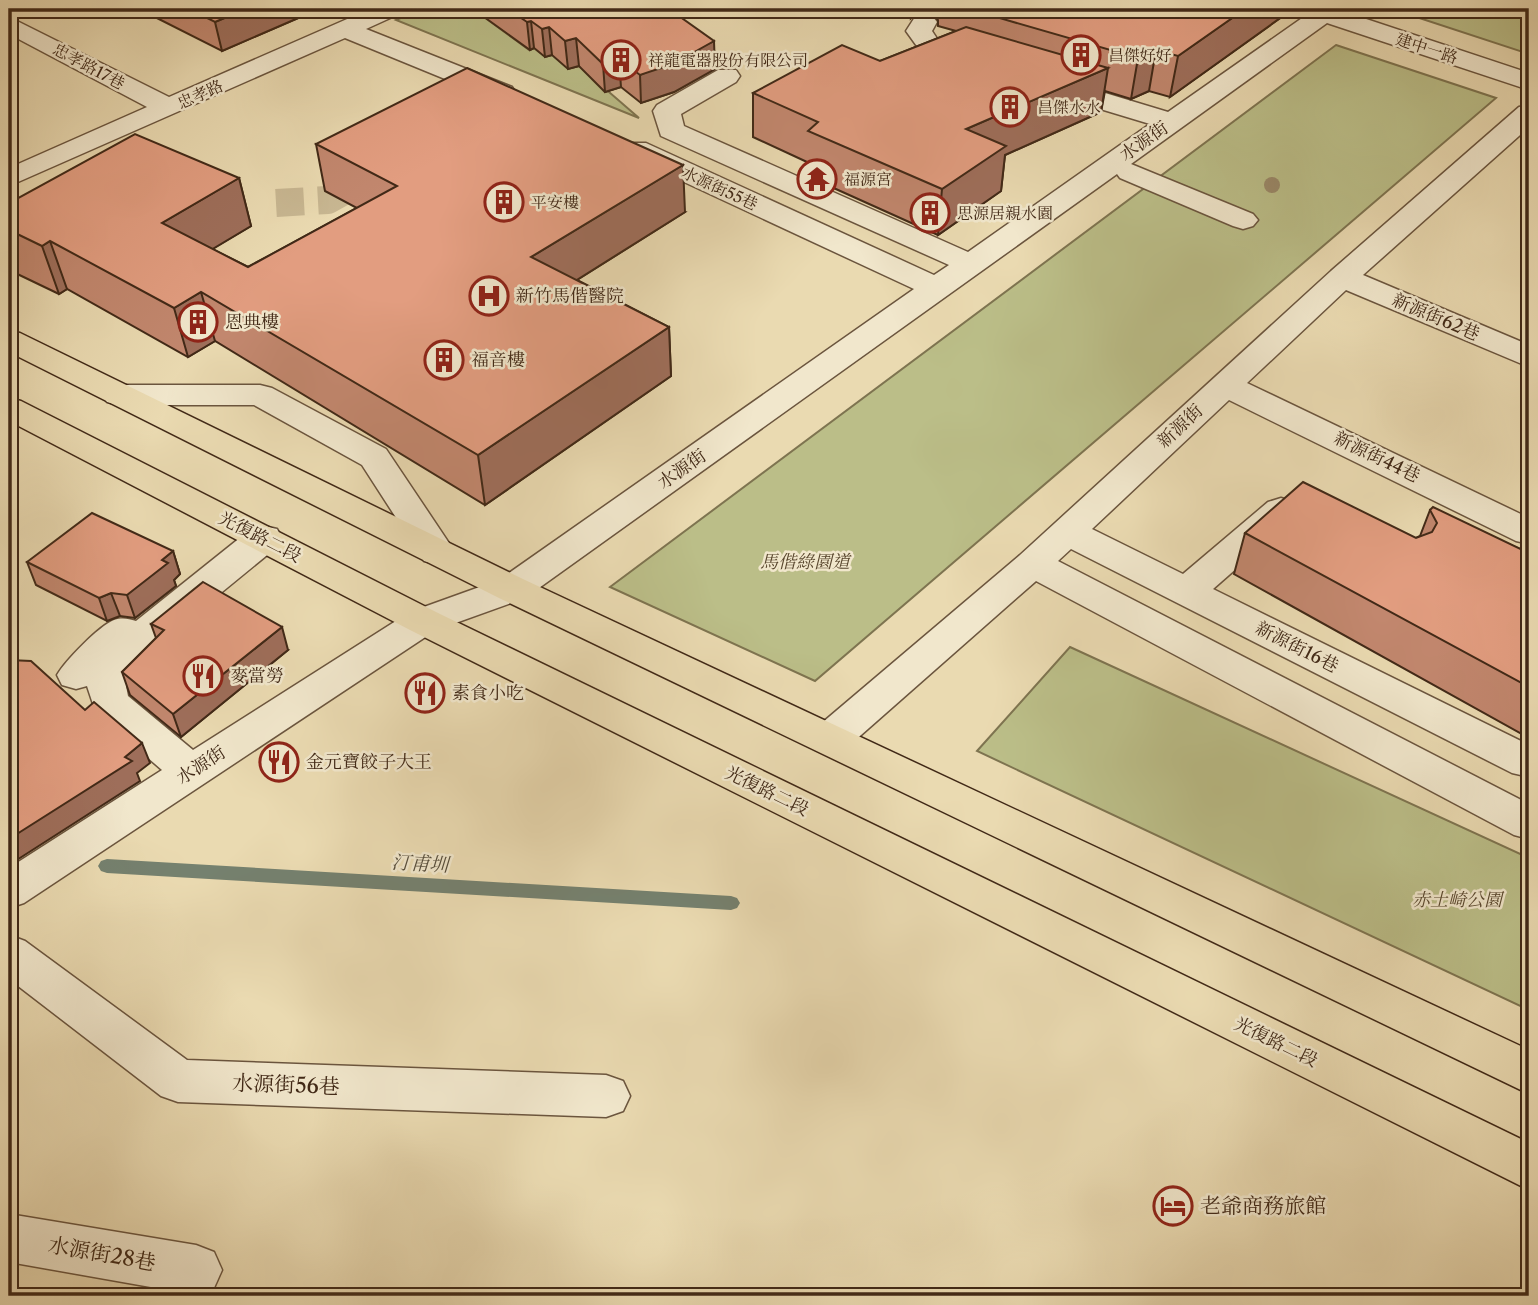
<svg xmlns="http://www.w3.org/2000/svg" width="1538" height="1305" font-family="'Libre Caslon Text','Noto Serif TC',serif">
  <rect width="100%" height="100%" fill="#eadab1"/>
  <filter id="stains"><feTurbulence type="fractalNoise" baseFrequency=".00286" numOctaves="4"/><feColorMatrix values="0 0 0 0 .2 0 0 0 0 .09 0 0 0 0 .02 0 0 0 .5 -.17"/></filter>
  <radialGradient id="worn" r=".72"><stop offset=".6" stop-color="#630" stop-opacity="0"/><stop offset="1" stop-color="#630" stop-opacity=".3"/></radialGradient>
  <g fill="#bbbe88" stroke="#7e7450" stroke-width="2">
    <path d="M421,9H473L529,50L543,45L579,66L639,118L396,20Z"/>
    <path d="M1402,9H1529V54L1398,11Z"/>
    <path d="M1336,45L1496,98L815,681L610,587Z"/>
    <path d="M1070,647L1529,858V1010L977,751Z"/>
  </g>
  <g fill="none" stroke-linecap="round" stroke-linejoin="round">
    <path fill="#75816f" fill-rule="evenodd" d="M107,859L731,896L737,898L740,903L737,908L731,910L107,873L101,871L98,866L101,861Z"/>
    <path stroke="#c8b792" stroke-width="28" stroke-dasharray="28 14" stroke-linecap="butt" d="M276,203L328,200L382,170"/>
    <g stroke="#6b553e" stroke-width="3">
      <g id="minor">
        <path d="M370,9H402L399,14L366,29L512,87L516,93L512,99H494L345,38L9,186V168L147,107L9,34V17L169,97Z"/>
        <path d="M1315,9H1343L1342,11L1529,73V90L1327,23L1131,164L1253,214L1258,220L1253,226L1243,229L1233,226L1120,178L1117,174L525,598L436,630L24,903L9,908V868L162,770L96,713L87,686L76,689L62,685L57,675C65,661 99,626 114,620C123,617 128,619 136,621L251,529L264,526L277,529L282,538L277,547L156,646L126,686L128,696L193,750L410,612L499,580L914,289L626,155L622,149L626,143H646L934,275L949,265L661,136L653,111L657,105L718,70H736L740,76L736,82L681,114L684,126L968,252L1150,124L1044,92L1040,86L1044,80H1062L1168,112Z"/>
        <path d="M924,14L933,17L937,22L932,31L942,46L981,56L985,62L981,68L972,70L924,56L906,31L915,17Z"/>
        <path d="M1529,105V127L1363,275L1529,345V367L1346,290L1247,383L1529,518V544L1516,541L1229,400L1092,529L1183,574L1268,502L1281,498L1294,502L1299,510L1294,518L1213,589L1529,745V777L1512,773L1071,549L1058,561L1529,804V839L1514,835L1036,581L844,750L830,754L816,750L810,739L816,728L1020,555L1331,271L1519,107Z"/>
        <path d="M119,385H260L272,388L386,449L455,552L450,561L437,564L424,561L362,465L254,405H119L107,402L102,395L107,388Z"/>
        <path d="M9,935L25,941L187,1060L606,1075L623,1081L630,1096L623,1111L606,1117L178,1102L161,1096L9,979Z"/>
        <path d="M9,1214L196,1245L214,1252L222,1270L214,1288L196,1295L9,1262Z"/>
      </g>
    </g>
    <g stroke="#412917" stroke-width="3">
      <g id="major">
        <path d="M9,331L20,333L525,580L1529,1050V1094L499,598L9,352Z"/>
        <path d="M9,398L21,401L436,612L1529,1143V1190L410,630L9,421Z"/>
      </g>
    </g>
    <use href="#minor" fill="#f1e7cc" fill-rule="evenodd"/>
    <use href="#major" fill="#eadab1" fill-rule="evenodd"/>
  </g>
  <circle fill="#9a8969" cx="1272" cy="185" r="8"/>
  <g fill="#c2876e" stroke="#412917" stroke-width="2">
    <path d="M139,9H319L222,51Z"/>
    <path d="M473,9H669L715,69L674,92L641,103L621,87L605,92L579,66L568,69L552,55L545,57L534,48L530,50Z"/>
    <path d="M885,9H1291L1290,11L1170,97L1149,91L1131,99L1105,91L1101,112L1005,155L1001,191L938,235L807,176V162L753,137V93L880,61L956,31L938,26V20L933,14H915L911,18L885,11Z"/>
    <path d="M316,144L685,212L577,280L669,327L671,376L485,505L215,341L188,357L67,289L59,294L9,270V203L239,178L251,226L212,249L248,267L357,208L325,191Z"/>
    <path d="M1430,510L1529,553V738L1234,574L1245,533L1416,538L1420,536Z"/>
    <path d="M173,551L180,574L174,580L176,586L135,618L120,616L107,621L36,585L27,562Z"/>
    <path d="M151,624L288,650L181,737L130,695L122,672L156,638Z"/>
  </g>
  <g fill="#9e6e5a" stroke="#412917" stroke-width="2">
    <path d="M246,9H319L222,51L215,22Z"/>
    <path d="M912,9H915V14L911,18Z"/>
    <path d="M1245,9H1291L1290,11L1170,97L1178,56Z"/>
    <path d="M531,21L534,48L530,50L527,22Z"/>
    <path d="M549,27L552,55L545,57L542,29Z"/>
    <path d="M576,38L579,66L568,69L565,41Z"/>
    <path d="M714,41L715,69L674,92L641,103L640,75Z"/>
    <path d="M1156,50L1149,91L1131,99L1138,58Z"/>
    <path d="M619,59L621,87L605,92L603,64Z"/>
    <path d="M1108,68L1101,112L1005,155L1001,191L938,235L942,189L966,129Z"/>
    <path d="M683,165L685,212L537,305L531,257Z"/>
    <path d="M239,178L251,226L176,271L162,223Z"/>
    <path d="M50,241L67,289L59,294L42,246Z"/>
    <path d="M201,292L215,341L188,357L174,308Z"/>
    <path d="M669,327L671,376L485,505L478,455Z"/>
    <path d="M173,551L180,574L174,580L176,586L135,618L127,595L162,560Z"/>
    <path d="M111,593L120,616L107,621L99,598Z"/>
    <path d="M282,627L288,650L181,737L173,714Z"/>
    <path d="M142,743L150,763L137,773L140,781L9,865V839L125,757Z"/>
  </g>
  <g fill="#e29d80" stroke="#412917" stroke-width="2">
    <path d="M189,9H246L215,22Z"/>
    <path d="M508,9H669L714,41L673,64L640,75L619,59L603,64L576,38L565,41L549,27L542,29L531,21L527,22Z"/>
    <path d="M1018,9H1245L1178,56L1156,50L1138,58L996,17Z"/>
    <path d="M966,27L1108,68L966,129L1006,146L942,189L808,131L818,122L753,93L842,45L880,61Z"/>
    <path d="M467,68L683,165L531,257L669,327L478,455L201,292L174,308L50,241L42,246L9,230V203L135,134L239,178L162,223L248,267L397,186L316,144Z"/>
    <path d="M1303,482L1416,538L1432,532L1437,523L1430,510L1433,507L1529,553V687L1245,533Z"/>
    <path d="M92,513L173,551L162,560L168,563L127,595L111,593L99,598L27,562Z"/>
    <path d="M203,582L282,627L173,714L122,672L164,630L151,624Z"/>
    <path d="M9,660L31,661L85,710L94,702L142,743L125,757L132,761L9,839Z"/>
  </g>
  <defs>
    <g id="building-ring" transform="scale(2.0125)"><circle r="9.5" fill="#f1e7cc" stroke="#8f2418" stroke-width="1.5"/><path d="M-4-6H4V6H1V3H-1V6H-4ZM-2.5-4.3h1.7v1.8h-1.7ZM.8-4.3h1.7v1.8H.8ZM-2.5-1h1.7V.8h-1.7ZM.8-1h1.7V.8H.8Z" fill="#8f2418"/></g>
    <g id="temple-ring" transform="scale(2.0125)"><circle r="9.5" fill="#f1e7cc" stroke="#8f2418" stroke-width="1.5"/><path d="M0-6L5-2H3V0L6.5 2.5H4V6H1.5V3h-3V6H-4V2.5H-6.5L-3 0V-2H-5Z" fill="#8f2418"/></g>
    <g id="hospital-ring" transform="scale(2.0125)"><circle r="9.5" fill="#f1e7cc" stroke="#8f2418" stroke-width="1.5"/><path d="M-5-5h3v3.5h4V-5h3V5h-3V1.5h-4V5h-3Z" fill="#8f2418"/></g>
    <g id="restaurant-ring" transform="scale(2.0125)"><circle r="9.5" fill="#f1e7cc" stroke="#8f2418" stroke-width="1.5"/><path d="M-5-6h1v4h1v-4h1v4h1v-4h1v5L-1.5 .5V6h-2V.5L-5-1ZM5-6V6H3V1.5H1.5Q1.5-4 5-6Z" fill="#8f2418"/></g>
    <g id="hotel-ring" transform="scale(2.0125)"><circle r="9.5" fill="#f1e7cc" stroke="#8f2418" stroke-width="1.5"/><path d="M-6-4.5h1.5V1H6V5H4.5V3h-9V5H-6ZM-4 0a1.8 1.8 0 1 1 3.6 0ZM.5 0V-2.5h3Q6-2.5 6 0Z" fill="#8f2418"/></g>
  </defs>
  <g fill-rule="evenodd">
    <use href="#building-ring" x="1081" y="55"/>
    <use href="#building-ring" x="621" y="60"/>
    <use href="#building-ring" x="1010" y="107"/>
    <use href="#temple-ring" x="817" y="179"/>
    <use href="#building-ring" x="504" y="202"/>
    <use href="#building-ring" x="930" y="213"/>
    <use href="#hospital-ring" x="489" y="296"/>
    <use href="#building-ring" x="198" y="322"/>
    <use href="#building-ring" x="444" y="360"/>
    <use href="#restaurant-ring" x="203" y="676"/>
    <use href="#restaurant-ring" x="425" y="693"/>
    <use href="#restaurant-ring" x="279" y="762"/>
    <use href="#hotel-ring" x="1173" y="1206"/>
  </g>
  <g text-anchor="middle" stroke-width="5" stroke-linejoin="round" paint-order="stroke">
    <g font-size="16" fill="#412917" stroke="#f1e7cc">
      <text transform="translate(1427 48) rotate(18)" y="6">建中一路</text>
      <text transform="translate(89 66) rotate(28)" y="6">忠孝路17巷</text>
      <text transform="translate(200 94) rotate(-24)" y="6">忠孝路</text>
      <text transform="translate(720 188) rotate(25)" y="6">水源街55巷</text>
    </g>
    <g font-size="16" fill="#412917" stroke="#f1e7cc" text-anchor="start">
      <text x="1108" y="61">昌傑好好</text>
      <text x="648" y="66">祥龍電器股份有限公司</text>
      <text x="1037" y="113">昌傑水水</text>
      <text x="844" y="185">福源宮</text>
      <text x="531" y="208">平安樓</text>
      <text x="957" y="219">思源居親水園</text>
    </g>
    <g font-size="18" fill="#412917" stroke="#f1e7cc">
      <text transform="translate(1144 141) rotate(-35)" y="6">水源街</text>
      <text transform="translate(1436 317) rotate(23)" y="6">新源街62巷</text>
      <text transform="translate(1180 426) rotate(-43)" y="6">新源街</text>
      <text transform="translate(1377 457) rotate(26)" y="6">新源街44巷</text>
      <text transform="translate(682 469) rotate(-35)" y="6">水源街</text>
      <text transform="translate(260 537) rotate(27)" y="6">光復路二段</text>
      <text transform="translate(1297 647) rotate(27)" y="6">新源街16巷</text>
      <text transform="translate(201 765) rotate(-33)" y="6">水源街</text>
      <text transform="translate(767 791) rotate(26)" y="6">光復路二段</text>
      <text transform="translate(1276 1042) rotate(26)" y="6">光復路二段</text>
    </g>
    <g font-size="18" fill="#412917" stroke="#f1e7cc" text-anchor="start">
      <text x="516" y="302">新竹馬偕醫院</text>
      <text x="225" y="328">恩典樓</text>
      <text x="471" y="366">福音樓</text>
      <text x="230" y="682">麥當勞</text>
      <text x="452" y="699">素食小吃</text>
      <text x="306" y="768">金元寶餃子大王</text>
    </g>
    <g font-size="18" font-style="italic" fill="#59472e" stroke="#f1e7cc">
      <text x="805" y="568">馬偕綠園道</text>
      <text x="1457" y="906">赤土崎公園</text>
    </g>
    <g font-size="19" font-style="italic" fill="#574e3c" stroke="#f1e7cc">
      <text transform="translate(420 863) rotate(3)" y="7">汀甫圳</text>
    </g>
    <g font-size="21" fill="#412917" stroke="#f1e7cc">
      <text transform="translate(286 1085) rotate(2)" y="7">水源街56巷</text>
      <text transform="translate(102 1254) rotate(10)" y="7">水源街28巷</text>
    </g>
    <g font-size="21" fill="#412917" stroke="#f1e7cc" text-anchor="start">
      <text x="1200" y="1213">老爺商務旅館</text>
    </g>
  </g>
  <rect width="1538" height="1305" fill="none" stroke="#eadab1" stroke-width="35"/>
  <rect x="10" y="10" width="1517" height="1284" fill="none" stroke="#412917" stroke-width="3.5"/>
  <rect x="18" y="18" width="1503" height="1270" fill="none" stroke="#412917" stroke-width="2"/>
  <rect width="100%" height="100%" filter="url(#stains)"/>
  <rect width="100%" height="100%" fill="url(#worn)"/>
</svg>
